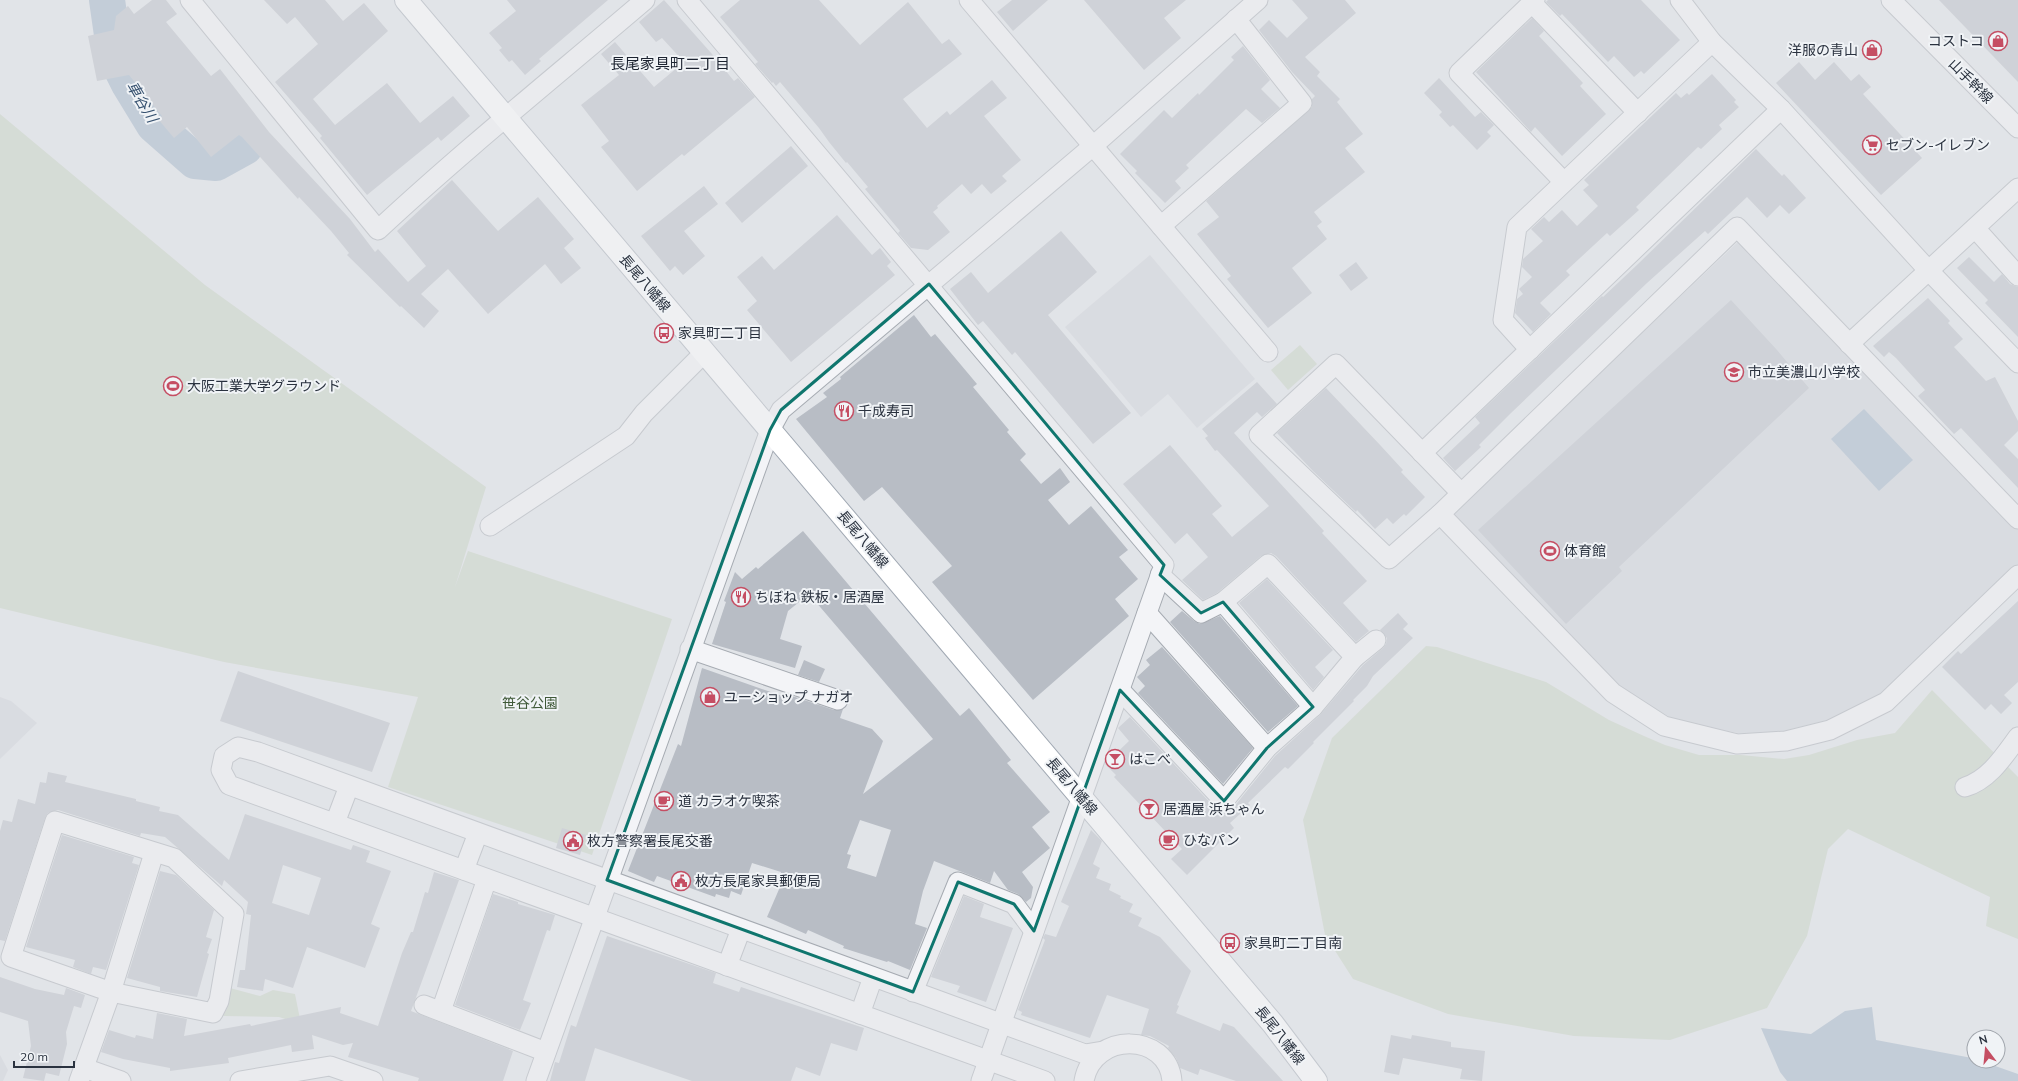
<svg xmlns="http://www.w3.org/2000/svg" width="2018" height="1081" font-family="Mulish,'Noto Sans JP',sans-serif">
  <rect width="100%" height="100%" fill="#e1e4e8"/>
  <g fill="#cfd3da">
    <path d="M1740,240L2018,529V567L1881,696L1818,728L1748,735L1677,721L1621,689L1452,513Z"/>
    <path d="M1150,255L1255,379L1197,428L1168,394L1141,417L1065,327Z"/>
    <path d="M0,697L11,701L37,723L0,759Z"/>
    <path d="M0,1055L8,1070L3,1081H0Z"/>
  </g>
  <g fill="#c6d2c2">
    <path d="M0,114L205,285L486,487L455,587L468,551L672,619L592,855L388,787L418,697L224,662L0,608Z"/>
    <path d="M1300,345L1317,364L1288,390L1271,370Z"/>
    <path d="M1426,646L1437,647L1546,682L1609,720L1644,736L1665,745L1699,755H1741L1784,759L1809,755L1857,740L1895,733L1932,690L2018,777V939L1986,926L1990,897L1848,829L1828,849L1807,936L1767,1008L1670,1040L1574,1036L1448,1014L1353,979L1325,935L1303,820L1332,738Z"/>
    <path d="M230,988L260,996L273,990L295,994L301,1024L279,1017L223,1016Z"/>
  </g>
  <g fill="#9eb2c6">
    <path d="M1864,409L1913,460L1879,491L1831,439Z"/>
    <path d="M1872,1007L1876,1040L1972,1058L1974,1061H1981L2018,1074V1081H1787L1780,1072L1761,1028L1811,1034L1845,1011Z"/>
  </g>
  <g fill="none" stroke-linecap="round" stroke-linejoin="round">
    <path stroke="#9eb2c6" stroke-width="36" d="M107,0L115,56L129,84L154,125L195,161L216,163L245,147"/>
  </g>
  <g fill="#b8bdc5" fill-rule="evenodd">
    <path d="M152,0H166L177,14L166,22L211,76L220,69L269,132L350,219L375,252L378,249L408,282L426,266L397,231L452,180L498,231L538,197L574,239L564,248L581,268L561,284L545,264L488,314L448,269L421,294L439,311L424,328L401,306L400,307L347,255L349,253L331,231L299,197L298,199L242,137L239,135L211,157L187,127L174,138L158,119L162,116L129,75L97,81L88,36L114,30L116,16L128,6L134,14Z"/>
    <path d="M264,0H325L343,21L364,3L388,31L313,99L335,125L387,83L420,123L453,96L470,116L441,141L438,137L367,195L320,138L322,136L275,82L318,44L295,17L287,24Z"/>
    <path d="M507,0H608L539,59L541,61L525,75L512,60L509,62L499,50L502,48L489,33L516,11Z"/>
    <path d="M664,0L712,54L734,81L738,78L755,97L684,156L682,154L637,191L601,147L609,141L581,105L619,75L601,54L615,42L654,87L684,62L662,38L656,42L639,22Z"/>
    <path d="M740,0H819L860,45L908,2L942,44L949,39L962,54L903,99L927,128L947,111L950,115L992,80L1007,98L984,116L1021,160L1002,176L1007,181L991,194L982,184L971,194L962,184L937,206L938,208L933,212L950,232L928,250L911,248L898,233L900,231L865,189L868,187L847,162L846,163L829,142L819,128L780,82L776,86L773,82L772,83L755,64L758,62L720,17Z"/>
    <path d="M1012,0H1048L1013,31L997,12Z"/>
    <path d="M1084,0H1186L1164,18L1181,38L1144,70Z"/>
    <path d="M1292,0H1345L1356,13L1305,57L1320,72L1317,76L1340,99L1337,102L1363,134L1345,148L1365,172L1314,212L1322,222L1317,226L1327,239L1292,268L1312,293L1268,328L1227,279L1231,276L1197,234L1219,217L1206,201L1312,107V99L1315,96L1292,72L1259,30L1269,20L1287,38L1308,18Z"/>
    <path d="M1548,0H1641L1680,40L1644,74L1641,71L1634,77L1614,56L1608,62L1562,14L1560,16L1546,2Z"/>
    <path d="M1939,0H2018V82Z"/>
    <path d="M1532,18L1544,31L1539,36L1583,83L1580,86L1606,114L1562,156L1535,127L1531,132L1476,72Z"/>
    <path d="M1243,46L1270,80L1261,89L1280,108L1262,123L1246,109L1186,165L1189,168L1175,181L1181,188L1165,203L1135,173L1137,171L1120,154L1164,110L1172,118L1198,93L1199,95L1234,60L1231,57Z"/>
    <path d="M1799,62L1815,80L1834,62L1851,81L1859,74L1871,87L1863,94L1922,158L1881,195L1776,83Z"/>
    <path d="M1712,74L1736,100L1734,102L1739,107L1719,125L1722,129L1701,149L1698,147L1636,207L1639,210L1610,236L1607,233L1566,271L1570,275L1540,303L1551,314L1533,332L1515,313L1517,299L1523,294L1519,289L1532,277L1522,267L1523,259L1543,241L1531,229L1544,217L1549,222L1562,210L1577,226L1598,206L1583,190L1589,185L1584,180L1676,93L1681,98L1687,93L1689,95Z"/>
    <path d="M1439,78L1475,117L1481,112L1494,125L1487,132L1491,136L1477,150L1453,125L1450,127L1439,115L1442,112L1424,93Z"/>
    <path d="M791,146L808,166L742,223L725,203Z"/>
    <path d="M1756,149L1782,176L1784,174L1806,198L1789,214L1780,205L1767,218L1747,197L1708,234L1705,231L1647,283L1511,413L1479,445L1481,447L1455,471L1443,458L1480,423L1475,417L1602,296L1603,297L1638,264Z"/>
    <path d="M704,186L718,204L684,231L705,256L683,275L675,266L670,271L641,236Z"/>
    <path d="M837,215L872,255L880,248L891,262L887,266L895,275L791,362L747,310L757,301L737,277L762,256L774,270Z"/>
    <path d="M1061,231L1097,272L1048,315L1131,413L1093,444L1015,352L1012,355L983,321L978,325L950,289L971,272L988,293Z"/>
    <path d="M1969,257L1994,282L2002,274L2010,284L2018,287V337L1985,303L1988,300L1957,268Z"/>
    <path d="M1356,262L1368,278L1351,291L1339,275Z"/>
    <path d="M1928,298L1950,321L1948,323L1963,339L1954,347L1986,381L1995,377L2018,421V431L2004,445L2018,459V488L1961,428L1954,434L1918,396L1925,390L1896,358L1889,352L1884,357L1873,346Z"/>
    <path d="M1731,300L1777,350L1809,388L1619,567L1622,571L1566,624L1478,530Z"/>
    <path d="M914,315L931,337L935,334L977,384L973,387L1009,430L1007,432L1026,454L1020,460L1041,484L1060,468L1070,482L1048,500L1069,525L1091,506L1128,550L1119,557L1138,579L1115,599L1129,616L1033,700L932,582L952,566L882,487L864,501L796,419L827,397L823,393L841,379L840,377Z"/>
    <path d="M1257,382L1277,404L1262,417L1257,412L1234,433L1324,531L1322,533L1367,581L1343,603L1369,631L1356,642L1276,556L1271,553L1261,556L1217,593L1203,600L1182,580L1208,557L1187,533L1175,544L1123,484L1170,445L1222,506L1212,514L1232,537L1269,506L1217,450L1215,451L1205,438L1208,436L1202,429Z"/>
    <path d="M1326,388L1381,446L1403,470L1401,472L1425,497L1406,516L1404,514L1393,524L1387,518L1375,529L1357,510L1356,512L1313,471L1277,433Z"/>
    <path d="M803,531L960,716L969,708L1011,760L1007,763L1050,812L1032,827L1050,848L1022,872L1033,887L1031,898L1026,902L1018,894L1008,890L994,871L990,883L934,861L923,891L915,924L927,928L910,970L888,961L887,962L843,948L844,946L808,930L806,934L767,917L780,887L776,886L781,872L752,863L741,895L731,891L729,898L716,894L715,897L657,876L654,882L628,871L678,744L681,746L702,668L788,698L789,695L834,710L843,709L840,718L872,729L883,741L863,794L933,739L809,594L788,611L780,639L802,646L795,668L712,644L726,602L724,601L735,572L742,579L756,567L758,569ZM860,820L891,830L876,877L847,868L851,855L847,854Z"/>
    <path d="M1267,579L1333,650L1315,667L1324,677L1313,690L1239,603Z"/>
    <path d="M2018,601V682L2004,695L2012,703L2001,714L1991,704L1985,710L1942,667L1958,651L1961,654Z"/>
    <path d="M1182,611L1194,621L1200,624L1220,616L1298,706L1268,732L1170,622Z"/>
    <path d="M1398,613L1408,624L1403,629L1413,638L1373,676L1367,686L1353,700L1354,701L1313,742L1314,743L1288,769L1285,767L1248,803L1250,805L1230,823L1234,828L1187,875L1171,859L1182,849L1114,777L1116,775L1105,764L1129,741L1118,728L1130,717L1216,809L1222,812L1228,811L1233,808L1275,756L1320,715L1363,665L1383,648L1386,644L1387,638L1380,630Z"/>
    <path d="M1162,647L1253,748L1223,784L1138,693L1145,686L1137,677L1150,665L1146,660Z"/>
    <path d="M804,660L825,669L819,682L798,675Z"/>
    <path d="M238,671L390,723L372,772L220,721Z"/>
    <path d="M48,772L67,776L65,782L136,799V801L160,807L159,811L178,815L229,860L245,814L351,850L353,845L370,851L366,862L391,871L371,924L380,928L365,968L307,947L293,988L265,979L263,991L237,987L240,970H245L251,915L246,914L248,902L224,880L222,886L165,837L141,833L140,836L58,810L48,813L45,818L5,941L0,940V831L3,820L12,822L18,799L35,804L40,782L46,783ZM283,865L321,878L309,915L272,903Z"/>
    <path d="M562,828L586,835L580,855L556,848Z"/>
    <path d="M1091,830L1102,841L1093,864L1100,868L1096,878L1111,884L1109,890L1121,896L1120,898L1133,904L1129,912L1142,918L1138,926L1160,937L1191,971L1177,1005L1179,1006L1176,1013L1220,1031L1223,1023L1234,1027L1283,1081H1236L1200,1069L1198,1075L1180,1068L1176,1058L1168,1048L1169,1046L1150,1036L1141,1035L1149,1009L1107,995L1090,1038L1021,1015L1022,1012L1018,1010L1045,940L1043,938L1045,934L1056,937L1069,906L1061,902Z"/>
    <path d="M62,835L134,857L132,863L139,865L106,970L93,967L91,974L73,967L75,960L26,947Z"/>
    <path d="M160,871L176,875L214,910L206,937L212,939L207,953L209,954L197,997L160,991V987L127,978Z"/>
    <path d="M434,872L459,880L411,1011L513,1051L503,1081H418L419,1078L348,1057L353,1043L343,1045L312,1035L314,1049L292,1052L291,1045L228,1058L229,1063L170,1071V1068L123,1059L101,1052L109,1030L135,1038L136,1035L153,1039L157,1013L187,1019L184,1036L250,1024L251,1026L341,1007L340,1013L378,1026L402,953L411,932H413L425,892L428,893Z"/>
    <path d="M493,894L518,902V904L555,915L550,931L547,930L523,1000L531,1003L520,1030L455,1005Z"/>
    <path d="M964,896L984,904L980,917L1013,928L986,1002L957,992L960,986L931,977Z"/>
    <path d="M607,936L716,973L713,983L739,992L741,987L864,1028L857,1051L831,1043L820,1076L796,1067L791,1081H692L595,1048L585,1081H550L555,1062L559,1063L571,1025L576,1027Z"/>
    <path d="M0,977L35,989L64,995L66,988L85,995L81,1008L74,1006L66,1032L67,1044L59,1076L46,1073L44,1081L23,1078L31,1046L28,1021L0,1012Z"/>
    <path d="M1391,1035L1411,1039L1412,1035L1451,1042V1047L1485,1051L1482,1081L1460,1079L1462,1069L1403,1058L1399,1075L1384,1072Z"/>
  </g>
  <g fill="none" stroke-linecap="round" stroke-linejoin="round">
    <g stroke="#a6abb2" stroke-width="21">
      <g id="minor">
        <path d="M190,0L378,230C464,150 556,76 645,0"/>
        <path d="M687,0L1164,565L981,1081"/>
        <path d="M969,0L1268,352"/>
        <path d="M1535,0L1459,73L1564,182"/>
        <path d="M1680,0L1712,42L1781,109L1929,271L2018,363"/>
        <path d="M1891,0L2018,128"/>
        <path d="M1532,3L1638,113"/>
        <path d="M1161,226L1302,103L1236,19"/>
        <path d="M1975,228L2018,276"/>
        <path d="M1849,344L2018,188"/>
        <path d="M1530,350L1503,320L1517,227L1712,42"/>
        <path d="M1422,453L1781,109"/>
        <path d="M1461,493L1336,364L1259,435L1389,559L1440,514L1737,227L2018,519"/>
        <path d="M1440,514L1613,693L1664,726L1737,744L1786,741L1830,730L1886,702L2018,575"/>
        <path d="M490,526L626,436L644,413L704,353"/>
        <path d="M1223,602L1313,707"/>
        <path d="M1147,613L1267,748"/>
        <path d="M690,649L838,700"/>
        <path d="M1355,657L1376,640"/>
        <path d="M1120,690L1224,801L1267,748L1313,707L1355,657L1268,564L1223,602L1201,613L1160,575"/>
        <path d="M1965,787C1989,780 2004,756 2018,737"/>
        <path d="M55,821L174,858L234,914L219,1001L213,1013L111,992L11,957Z"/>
        <path d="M335,823L349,786"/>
        <path d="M464,870L478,833"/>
        <path d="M727,966L741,929"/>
        <path d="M913,992L958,882L1014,904L1034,931"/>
        <path d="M424,1005L546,1052"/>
        <path d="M441,1011L487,879"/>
        <path d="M860,1014L873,977"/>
        <path d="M84,1068L121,1081"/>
        <path d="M79,1081L111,992L154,853"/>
        <path d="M240,1081L330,1066L373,1081"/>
        <path d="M536,1081L770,430L781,410L1093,146L1258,0"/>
        <path d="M1045,1081L229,785L221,770L224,756L238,747L258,752L1085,1054L1103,1051"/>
        <path d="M1084,1081C1093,1031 1168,1032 1172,1081"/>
      </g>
    </g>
    <g stroke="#a1a9b3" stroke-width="24">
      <path id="major" d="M406,0L1273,1024L1316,1081"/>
    </g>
    <use href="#minor" stroke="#f3f4f7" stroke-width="19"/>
    <use href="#major" stroke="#fff" stroke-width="22"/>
  </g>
  <path d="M0 0H2018V1081H0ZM929,284L1164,565L1160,575L1201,613L1223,602L1313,707L1267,748L1224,801L1120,690L1034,931L1014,904L958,882L913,992L607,880L770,430L781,410Z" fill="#e1e4e8" fill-opacity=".55" fill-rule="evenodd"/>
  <path fill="none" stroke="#0f766e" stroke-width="3" stroke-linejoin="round" d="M929,284L1164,565L1160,575L1201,613L1223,602L1313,707L1267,748L1224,801L1120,690L1034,931L1014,904L958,882L913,992L607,880L770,430L781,410Z"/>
  <defs>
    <g id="shop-ring" transform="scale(1)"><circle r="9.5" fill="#f0f3f6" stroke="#c54e63" stroke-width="1.5"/><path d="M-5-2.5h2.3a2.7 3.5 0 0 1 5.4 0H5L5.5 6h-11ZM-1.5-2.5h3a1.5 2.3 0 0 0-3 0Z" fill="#c54e63"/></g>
    <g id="supermarket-ring" transform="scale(1)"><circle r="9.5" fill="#f0f3f6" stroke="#c54e63" stroke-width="1.5"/><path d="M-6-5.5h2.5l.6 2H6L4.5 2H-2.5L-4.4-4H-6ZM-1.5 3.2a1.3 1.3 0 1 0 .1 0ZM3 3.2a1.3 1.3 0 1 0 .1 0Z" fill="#c54e63"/></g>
    <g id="bus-ring" transform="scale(1)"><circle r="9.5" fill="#f0f3f6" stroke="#c54e63" stroke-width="1.5"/><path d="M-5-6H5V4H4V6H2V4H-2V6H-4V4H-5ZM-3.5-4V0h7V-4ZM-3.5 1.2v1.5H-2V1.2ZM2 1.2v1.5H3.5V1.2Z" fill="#c54e63"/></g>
    <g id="school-ring" transform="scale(1)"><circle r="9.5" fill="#f0f3f6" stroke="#c54e63" stroke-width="1.5"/><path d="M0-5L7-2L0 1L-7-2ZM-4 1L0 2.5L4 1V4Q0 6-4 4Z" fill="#c54e63"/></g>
    <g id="stadium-ring" transform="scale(1)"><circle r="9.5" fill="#f0f3f6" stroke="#c54e63" stroke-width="1.5"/><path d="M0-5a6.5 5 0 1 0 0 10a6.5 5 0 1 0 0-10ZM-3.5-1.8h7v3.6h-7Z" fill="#c54e63"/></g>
    <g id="restaurant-ring" transform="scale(1)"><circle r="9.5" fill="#f0f3f6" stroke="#c54e63" stroke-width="1.5"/><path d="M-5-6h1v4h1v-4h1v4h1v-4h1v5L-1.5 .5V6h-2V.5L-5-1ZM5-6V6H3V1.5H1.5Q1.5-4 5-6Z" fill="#c54e63"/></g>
    <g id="bar-ring" transform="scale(1)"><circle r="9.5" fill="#f0f3f6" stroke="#c54e63" stroke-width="1.5"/><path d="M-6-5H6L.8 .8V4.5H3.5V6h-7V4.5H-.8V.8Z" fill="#c54e63"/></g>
    <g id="cafe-ring" transform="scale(1)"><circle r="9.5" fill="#f0f3f6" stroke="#c54e63" stroke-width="1.5"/><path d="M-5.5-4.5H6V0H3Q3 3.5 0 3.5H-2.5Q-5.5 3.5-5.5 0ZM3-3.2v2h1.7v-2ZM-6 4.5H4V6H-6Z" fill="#c54e63"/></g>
    <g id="civic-ring" transform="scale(1)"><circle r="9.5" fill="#f0f3f6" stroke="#c54e63" stroke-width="1.5"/><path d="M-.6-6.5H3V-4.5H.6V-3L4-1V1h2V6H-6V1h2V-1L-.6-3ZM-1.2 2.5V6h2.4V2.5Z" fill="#c54e63"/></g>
  </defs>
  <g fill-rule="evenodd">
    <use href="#shop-ring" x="1998" y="41"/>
    <use href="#shop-ring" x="1872" y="50"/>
    <use href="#supermarket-ring" x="1872" y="145"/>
    <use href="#bus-ring" x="664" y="333"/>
    <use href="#school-ring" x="1734" y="372"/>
    <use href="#stadium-ring" x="173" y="386"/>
    <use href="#restaurant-ring" x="844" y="411"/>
    <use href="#stadium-ring" x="1550" y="551"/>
    <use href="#restaurant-ring" x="741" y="597"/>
    <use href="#shop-ring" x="710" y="697"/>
    <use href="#bar-ring" x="1115" y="759"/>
    <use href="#cafe-ring" x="664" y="801"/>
    <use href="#bar-ring" x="1149" y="809"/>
    <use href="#cafe-ring" x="1169" y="840"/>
    <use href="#civic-ring" x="573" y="841"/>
    <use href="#civic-ring" x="681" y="881"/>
    <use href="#bus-ring" x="1230" y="943"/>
  </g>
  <g text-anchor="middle" stroke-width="4" stroke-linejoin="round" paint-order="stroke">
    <g font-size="14" fill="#2a323f" stroke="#f0f3f6" text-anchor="start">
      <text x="1984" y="46" text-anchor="end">コストコ</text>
      <text x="1858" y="55" text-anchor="end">洋服の青山</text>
      <text x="1886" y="150">セブン-イレブン</text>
      <text x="678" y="338">家具町二丁目</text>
      <text x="1748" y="377">市立美濃山小学校</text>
      <text x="187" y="391">大阪工業大学グラウンド</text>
      <text x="858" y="416">千成寿司</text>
      <text x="1564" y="556">体育館</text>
      <text x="755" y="602">ちぼね 鉄板・居酒屋</text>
      <text x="724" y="702">ユーショップ ナガオ</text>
      <text x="1129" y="764">はこべ</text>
      <text x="678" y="806">道 カラオケ喫茶</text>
      <text x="1163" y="814">居酒屋 浜ちゃん</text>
      <text x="1183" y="845">ひなパン</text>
      <text x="587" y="846">枚方警察署長尾交番</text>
      <text x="695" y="886">枚方長尾家具郵便局</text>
      <text x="1244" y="948">家具町二丁目南</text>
    </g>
    <g font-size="14" fill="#2a323f" stroke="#f0f3f6">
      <text transform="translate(1971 81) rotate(45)" y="5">山手幹線</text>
      <text transform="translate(645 283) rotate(50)" y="5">長尾八幡線</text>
      <text transform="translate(863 539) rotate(50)" y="5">長尾八幡線</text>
      <text transform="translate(1072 786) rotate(50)" y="5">長尾八幡線</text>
      <text transform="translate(1280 1035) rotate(52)" y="5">長尾八幡線</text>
    </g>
    <g font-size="14" fill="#3f5938" stroke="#f0f3f6">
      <text x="530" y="708">笹谷公園</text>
    </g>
    <g font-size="15" fill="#1c2330" stroke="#f0f3f6">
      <text x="670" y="69">長尾家具町二丁目</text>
    </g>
    <g font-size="15" font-style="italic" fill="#375270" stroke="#f0f3f6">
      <text transform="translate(142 102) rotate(59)" y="5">車谷川</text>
    </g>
  </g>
  <g transform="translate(1986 1049) rotate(344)"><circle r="19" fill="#f0f3f6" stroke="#a1a6ad"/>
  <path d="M0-3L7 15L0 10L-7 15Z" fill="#c54e63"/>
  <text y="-6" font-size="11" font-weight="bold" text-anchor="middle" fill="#2a323f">N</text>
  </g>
  <path d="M14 1061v6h60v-6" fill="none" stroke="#2a323f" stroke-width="2"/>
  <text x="20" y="1061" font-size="12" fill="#2a323f" stroke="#f0f3f6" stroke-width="3" paint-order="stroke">20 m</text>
</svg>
